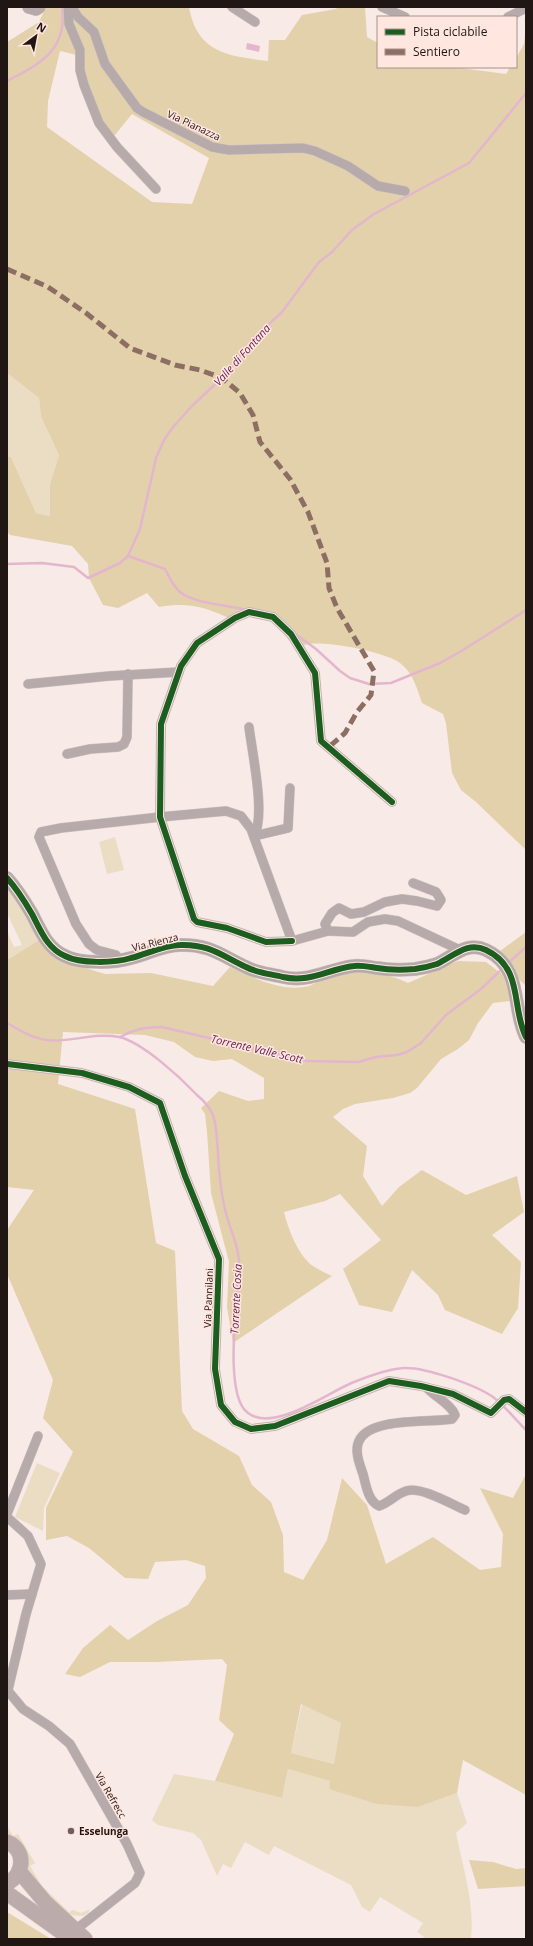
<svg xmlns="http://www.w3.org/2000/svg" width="533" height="1946" font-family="'Open Sans',sans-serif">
  <rect width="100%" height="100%" fill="#f8eae6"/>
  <g fill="#ebddc4">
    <path d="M7,373L39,398L41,417L59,455L50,484V516L36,513L11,457L7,456Z"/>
    <path d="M115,837L124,870L107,874L99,842Z"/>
    <path d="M7,887L22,906L39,940L7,960V931L14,947L22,945L7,913Z"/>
    <path d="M37,1463L60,1473L44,1508L43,1531L15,1517Z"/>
    <path d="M302,1704L342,1723L334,1764L291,1753Z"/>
    <path d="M288,1769L331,1781L329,1789L418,1807L457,1793L467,1823L456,1833C463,1868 475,1904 471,1939H423L424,1937L417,1932L423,1923L380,1897L370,1912L362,1907L351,1885L274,1846L269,1855L245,1842L231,1868L223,1864L217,1876L201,1840L193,1833L158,1825L152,1820L174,1774L215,1781L282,1798Z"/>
    <path d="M7,1826L13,1836L18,1834L35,1863L30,1866L42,1886L69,1912L73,1910L81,1913L90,1909L88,1913L83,1916L70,1915L35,1882L28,1868V1860L7,1835Z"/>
  </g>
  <g fill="#e3d1ac" fill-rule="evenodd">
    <path d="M46,7H189C197,53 228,56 268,61L269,40H285L302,15L336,9L338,7H365L367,37L378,43V67H453L506,74L510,67H516V58L524,44L526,25V850L476,802L461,790L452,773L446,723L443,714L422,703C417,688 413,673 400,663C386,652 321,639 305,645C302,646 299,648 297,650L271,619L246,615L233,620C205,607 190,602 159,607L147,593L118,608L103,605L89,578L88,564L72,546L10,535L7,532V456L11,457L36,513L50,516V484L59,455L41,417L39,398L7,373V42L39,22ZM60,51L77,55L104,129L110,141L132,114L209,158L192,204L152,202L47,127L48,101Z"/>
    <path d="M526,932V986L512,973L500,951Z"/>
    <path d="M39,940L65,962L105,974L151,973L213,986L230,967C253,977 282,993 309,986C314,984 320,980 325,978C355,969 380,970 408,983L458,961L486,962L503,975L511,1001L493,1003L478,1023L469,1040L458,1049L441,1059L417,1088L410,1093L393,1098L355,1104L343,1109L333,1117L367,1146L363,1176L382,1206L399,1187L422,1170L466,1195L517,1176L524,1212L492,1235L521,1262L518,1308L502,1334L445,1310L438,1295L412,1270L392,1312L359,1305L343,1269L381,1240L340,1194L325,1201L284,1212C288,1229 297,1252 310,1264C317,1269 325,1273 332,1276L233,1343L227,1307L229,1262L211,1193L207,1132L205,1114L201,1108L219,1091L248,1101L264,1099V1078L232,1059L213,1061L195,1057L174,1042L145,1035L63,1032L58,1084L135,1109L156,1243L175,1251L182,1411L193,1429L239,1456L252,1485L271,1502L283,1535L284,1572L303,1580L327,1540L342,1478L367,1505L386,1564L433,1537L480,1570L501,1567L503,1534L480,1488L513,1498L526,1474V1795L463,1760L457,1793L418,1807L377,1804L329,1789L330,1781L288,1769L282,1798L215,1781L234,1734L219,1720L227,1665L222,1659L156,1662H110L80,1677L65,1674L83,1648L110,1625L128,1640L157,1621L188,1605L206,1578L205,1566L186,1560L155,1562L148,1579L125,1578L89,1548L67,1536L46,1540V1508L73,1452L43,1418L53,1380L7,1274V1230L34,1190L7,1187V960ZM301,1704L341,1723L334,1764L291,1753Z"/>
    <path d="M469,1860L493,1862L516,1869L526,1868V1886L478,1889Z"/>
    <path d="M7,1912L51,1939H7Z"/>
  </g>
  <path fill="#e4b6ce" d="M247,43L260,46L259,52L246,49Z"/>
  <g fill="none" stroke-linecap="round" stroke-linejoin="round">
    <g stroke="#e4b6ce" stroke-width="2.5">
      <path d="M7,81C40,64 68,50 62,7"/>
      <path d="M128,556L165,569C169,577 173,586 180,592C195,604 228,605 247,610"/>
      <path d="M7,564L42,563L74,567L88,578L120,563L128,556L140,529L156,458L164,440L173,427L192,406L228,372L252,340L282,312L319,262L332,252L352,230L374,214L469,163L526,93"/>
      <path d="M294,633L316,649L340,671L350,678L369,684L391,683L440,663L463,650L526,610"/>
      <path d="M508,963L526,947"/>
      <path d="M7,1023C19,1030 32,1038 46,1040C70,1043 94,1032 119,1037C142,1042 180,1077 197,1095C203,1100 210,1108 213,1115C217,1127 217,1141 218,1153C219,1175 221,1196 227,1217C231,1232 239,1247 239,1262C239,1292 222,1395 248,1413C274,1433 328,1392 354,1382C369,1376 388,1369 404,1368C425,1367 476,1385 493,1397C505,1406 515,1419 526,1430"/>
      <path d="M120,1037C134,1029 146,1027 162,1027L307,1061L358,1062L376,1057L397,1055L407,1052L421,1043L446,1015L481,989L502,969"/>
    </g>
    <g stroke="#cfc5c2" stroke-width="10">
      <g id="street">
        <path d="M68,7L69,24L80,50V70L84,85L99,123L117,147L156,189"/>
        <path d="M72,7L78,17L94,32L105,64L137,108L143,112L212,147L229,150L303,148L315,151L348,166L378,186L405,191"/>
        <path d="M232,7L255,22"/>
        <path d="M382,7L405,17"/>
        <path d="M508,17L526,8"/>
        <path d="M28,684L109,676L179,672"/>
        <path d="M249,727C252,752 266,816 254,836"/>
        <path d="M67,754L90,749L118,747L124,744L127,737L128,674"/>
        <path d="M254,836L288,828L290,788"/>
        <path d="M413,883L436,892L441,900L437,906L417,901L402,899L385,902L364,912L351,914L339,908L332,913L325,924L328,931L353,932L368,922L385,919L398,921L460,950"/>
        <path d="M292,941L266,942L227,928L197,922L194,919L160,817L161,724L181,666L197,643L235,618L249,612L273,617L291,634L315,673L321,741L392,802"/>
        <path d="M120,961L116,955L97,950L89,944L76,924L39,837L41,832L61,828L160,817L226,811L241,816L251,829L292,941L328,931"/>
        <path d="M7,1064L82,1073L129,1087L160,1103L185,1176L219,1259L215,1369L221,1405L235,1422L251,1429L275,1426L389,1381L421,1386L453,1394L491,1413L504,1400L509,1399L526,1412"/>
        <path d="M427,1388C435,1397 451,1404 455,1415L452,1419C429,1423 370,1417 359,1441C354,1451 360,1465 363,1474C366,1485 368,1501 379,1506C389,1503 396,1494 406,1491C421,1486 451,1504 465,1510"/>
        <path d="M7,1514L38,1436"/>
        <path d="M7,1517L28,1536L41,1564L26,1614L7,1694"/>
        <path d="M7,1595L32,1594"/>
        <path d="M8,1691L23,1709L49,1726L70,1744L127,1844L140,1873L135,1883L74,1931"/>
      </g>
    </g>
    <g stroke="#cfc5c2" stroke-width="14">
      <g id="secondary">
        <path d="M29,7L36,9L39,7"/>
        <path d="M7,878C17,889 25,902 32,914C41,931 47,948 65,956C80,964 115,963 131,958C147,954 164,945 180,945C210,944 222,956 246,967C257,973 271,974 283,977C310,983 328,969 354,966C361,965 370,967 377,968C389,970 402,970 415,969C422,968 431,966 437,964C454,956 467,941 486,950C524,968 511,1008 526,1037"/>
      </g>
    </g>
    <g stroke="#cfc5c2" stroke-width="16">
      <g id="primary">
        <path d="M7,1842C26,1849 25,1875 7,1883"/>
        <path d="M19,1871L45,1902L85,1939"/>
        <path d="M7,1893L71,1939"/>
      </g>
    </g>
    <use href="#street" stroke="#b7aaab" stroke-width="9"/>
    <use href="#secondary" stroke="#b7a9aa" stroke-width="13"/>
    <use href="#primary" stroke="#bbacab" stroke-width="15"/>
    <path stroke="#8d6e63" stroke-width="5" stroke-dasharray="10 5" stroke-linecap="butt" d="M7,269L48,287L86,313L130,348L175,365L200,370L222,378L240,393L253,415L260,442L290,479L308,512L327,563L329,588L337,608L374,671L371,695L357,712L345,733L329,747"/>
    <g stroke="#ffe6df" stroke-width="8">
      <g id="cycleway">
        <path d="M7,878C17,889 25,902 32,914C41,931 47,948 65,956C80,964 115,963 131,958C147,954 164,945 180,945C210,944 222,956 246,967C257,973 271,974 283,977C310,983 328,969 354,966C361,965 370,967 377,968C389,970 402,970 415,969C422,968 431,966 437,964C454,956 467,941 486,950C524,968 511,1008 526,1037"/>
        <path d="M292,941L266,942L227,928L197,922L194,919L160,817L161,724L181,666L197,643L235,618L249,612L273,617L291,634L315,673L321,741L392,802"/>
        <path d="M7,1064L82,1073L129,1087L160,1103L185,1176L219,1259L215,1369L221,1405L235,1422L251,1429L275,1426L389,1381L421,1386L453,1394L491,1413L504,1400L509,1399L526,1412"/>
      </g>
    </g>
    <use href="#cycleway" stroke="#1b5e20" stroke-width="6"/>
  </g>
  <circle fill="#6c605d" stroke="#ffe6df" stroke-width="1.5" cx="71" cy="1831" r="4"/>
  <g text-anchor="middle" stroke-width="3" stroke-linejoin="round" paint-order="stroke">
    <g font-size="10" fill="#201613" stroke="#ffe6df">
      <text transform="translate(194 125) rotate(25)" y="4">Via Pianazza</text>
      <text transform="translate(155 942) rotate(-14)" y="4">Via Rienza</text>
      <text transform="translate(208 1298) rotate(-88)" y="4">Via Pannilani</text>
      <text transform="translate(111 1795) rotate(60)" y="4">Via Refrecc</text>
    </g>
    <g font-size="10" font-weight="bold" fill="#201613" stroke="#ffe6df" text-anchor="start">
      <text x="79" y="1835">Esselunga</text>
    </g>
    <g font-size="11" font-style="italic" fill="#651f4f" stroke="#ffe6df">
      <text transform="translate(242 355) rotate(-48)" y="4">Valle di Fontana</text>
      <text transform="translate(257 1049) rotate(13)" y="4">Torrente Valle Scott</text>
      <text transform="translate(236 1299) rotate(-87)" y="4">Torrente Cosia</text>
    </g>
  </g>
  <rect width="533" height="1946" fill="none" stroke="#201613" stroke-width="16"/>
  <rect x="377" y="16" width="140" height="52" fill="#ffe6df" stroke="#a6938d"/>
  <rect x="385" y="29" width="20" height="6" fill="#1b5e20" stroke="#a6938d"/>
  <text x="413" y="36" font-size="12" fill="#201613">Pista ciclabile</text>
  <rect x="385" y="49" width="20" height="6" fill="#8d6e63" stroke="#a6938d"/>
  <text x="413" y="56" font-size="12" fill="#201613">Sentiero</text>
  <g transform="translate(36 36) rotate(32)" stroke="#ffe6df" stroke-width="3" paint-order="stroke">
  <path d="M0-3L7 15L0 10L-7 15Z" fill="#201613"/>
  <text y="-6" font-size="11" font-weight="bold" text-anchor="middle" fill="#201613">N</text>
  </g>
</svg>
